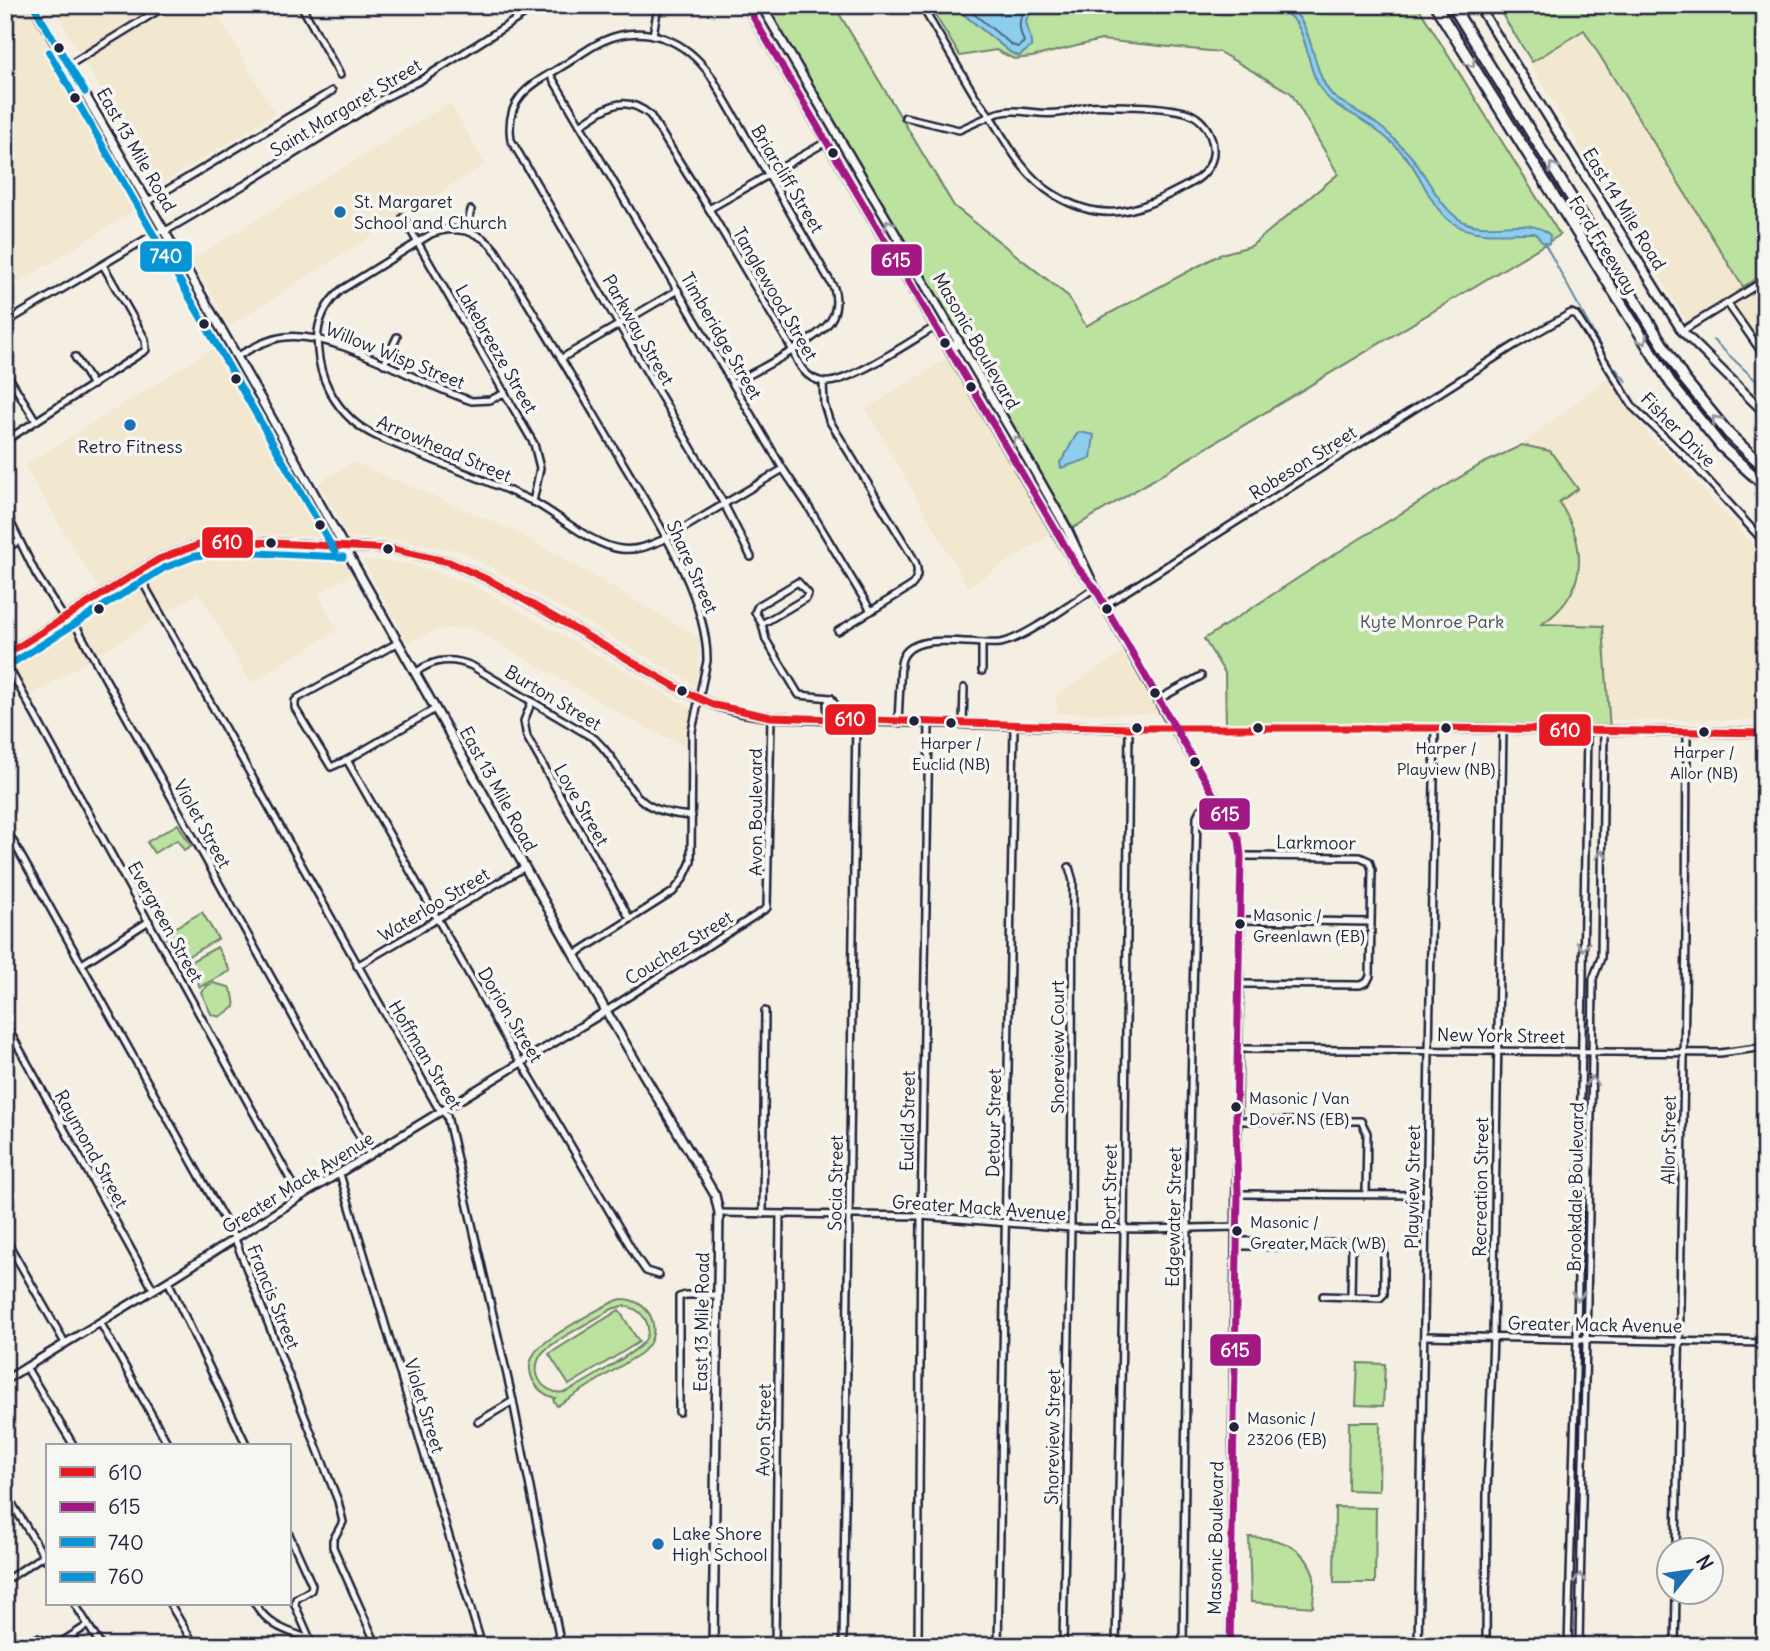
<svg xmlns="http://www.w3.org/2000/svg" width="1770" height="1651" font-family="Delius,sans-serif">
  <rect width="100%" height="100%" fill="#f4efe2"/>
  <filter id="ink" filterUnits="userSpaceOnUse"><feTurbulence type="fractalNoise" baseFrequency=".0143" numOctaves="2"/><feDisplacementMap in="SourceGraphic" scale="14" xChannelSelector="R" yChannelSelector="G"/><feConvolveMatrix kernelMatrix="1 2 1 2 8 2 1 2 1" color-interpolation-filters="sRGB"/></filter>
  <g filter="url(#ink)">
    <g fill="#f2e7cf">
      <path d="M5,5H28L40,24L44,39L75,86L143,205L5,291Z"/>
      <path d="M52,5H212L275,114L156,187Z"/>
      <path d="M1583,29L1749,295L1765,286V352L1730,299L1687,322L1534,70L1532,62Z"/>
      <path d="M450,103L485,164L229,326L192,259Z"/>
      <path d="M222,343L329,533L328,537L227,532L200,536L159,551L99,589L24,466Z"/>
      <path d="M948,358L1050,535L968,587L866,409Z"/>
      <path d="M1608,378L1649,436L1678,463L1765,558V720H1610L1603,626L1541,624L1555,616L1566,603L1576,585L1579,547L1565,511L1559,501L1577,489L1550,451L1522,445Z"/>
      <path d="M353,462L517,532L700,638L696,685L462,551L400,540L349,537L319,483Z"/>
      <path d="M217,548L340,555L352,574L318,594L337,630L251,683L199,592L29,697L10,662L174,559Z"/>
      <path d="M363,560L400,563L431,570L475,586L694,710L691,728L683,745L641,725L471,627L436,630L408,642Z"/>
      <path d="M1122,653L1158,714L1057,713L1056,695Z"/>
    </g>
    <g fill="#bbe29e" stroke="#6e826c" stroke-width="2" fill-rule="evenodd">
      <path d="M764,5H834L954,206L1068,296L1086,326L1221,254L1251,246L1338,174L1291,93L1219,52L1101,40L1032,57L1014,59L996,50L960,56L929,5H1417L1560,235L1073,528Z"/>
      <path d="M1496,5H1765V273L1743,287L1584,30L1532,62Z"/>
      <path d="M1522,445L1550,451L1578,489L1559,502C1588,546 1588,593 1542,624L1603,626L1610,731L1226,728L1225,673L1204,639L1335,554L1480,465Z"/>
      <path d="M178,824L191,846L184,850L177,840L154,853L147,842Z"/>
      <path d="M202,912L218,939L179,961L164,934Z"/>
      <path d="M217,947L230,971L200,987L188,963Z"/>
      <path d="M213,983L229,987L233,994L235,1007L219,1017L211,1014L201,992L208,985Z"/>
      <path d="M622,1299C653,1300 665,1335 640,1354L557,1406L553,1400L555,1398C535,1393 522,1370 536,1351C545,1339 608,1302 622,1299ZM622,1306C641,1306 656,1326 643,1343C636,1351 574,1390 564,1392C554,1394 542,1388 538,1377C535,1369 537,1359 543,1352C556,1339 594,1320 612,1309Z"/>
      <path d="M619,1310L639,1342L569,1385L549,1354Z"/>
      <path d="M1358,1363L1385,1364L1383,1406L1356,1405Z"/>
      <path d="M1349,1422H1380L1379,1491L1348,1490Z"/>
      <path d="M1335,1507L1376,1508L1375,1583H1334Z"/>
      <path d="M1249,1537C1277,1538 1303,1544 1313,1573C1316,1582 1313,1597 1313,1607L1251,1602Z"/>
    </g>
    <g fill="#8dceee" stroke="#6289a6" stroke-width="2">
      <path d="M952,5H1036L1026,20C1027,30 1032,38 1031,47L1019,56L1011,53Z"/>
      <path d="M1265,5C1269,5 1276,4 1281,5C1318,15 1308,78 1337,99C1350,108 1365,115 1378,125C1389,133 1399,144 1409,154C1426,173 1440,209 1462,221C1488,235 1528,214 1550,235L1549,244L1542,242L1535,233C1509,232 1479,238 1456,225C1431,211 1424,178 1406,157C1392,141 1375,128 1357,117C1345,110 1331,104 1323,92C1299,59 1316,16 1265,5Z"/>
      <path d="M1079,432L1094,435L1091,458L1061,468L1060,462C1069,453 1070,441 1079,432Z"/>
    </g>
    <g fill="none" stroke-linecap="round" stroke-linejoin="round">
      <path stroke="#4d6783" stroke-width="2" d="M963,5L1012,45L1018,47L1024,42C1018,28 1018,18 1027,5"/>
      <g stroke="#6289a6" stroke-width="2">
        <path d="M1545,244L1608,360L1627,382"/>
        <path d="M1713,340L1765,389"/>
      </g>
      <g stroke="#22223b" stroke-width="10">
        <g id="minor">
          <path d="M301,5L340,75"/>
          <path d="M653,35L657,12"/>
          <path d="M69,65L167,5"/>
          <path d="M550,74L783,469L808,506L871,611"/>
          <path d="M905,117L959,130L990,116C1008,145 1023,175 1053,194C1100,223 1133,214 1178,190C1189,184 1201,179 1208,168C1221,148 1208,118 1185,112C1164,107 1138,106 1116,106C1108,106 1098,105 1090,106C1079,108 1069,112 1058,113C1033,116 1015,105 990,116L975,96L921,5"/>
          <path d="M580,125C605,109 622,92 650,115L709,209L792,349C798,364 805,379 824,382C847,385 912,340 935,327"/>
          <path d="M147,202L332,91"/>
          <path d="M709,209L826,142"/>
          <path d="M403,217L534,444L540,468L533,502"/>
          <path d="M466,231L471,210"/>
          <path d="M1728,304L1765,357"/>
          <path d="M5,323L156,233L169,229L244,185L384,98L421,80L539,5"/>
          <path d="M1682,331L1765,280"/>
          <path d="M75,357L93,385"/>
          <path d="M236,357C252,348 267,339 285,337C338,331 419,385 472,401L490,400L505,393"/>
          <path d="M562,358L678,290"/>
          <path d="M384,364L397,337"/>
          <path d="M5,371L36,421"/>
          <path d="M823,382L824,404L829,420L912,556C919,567 920,577 910,587L838,631"/>
          <path d="M733,384C755,371 819,340 831,320C837,310 837,299 834,288L711,76C686,40 645,22 603,41C590,47 578,56 566,64C534,84 504,95 511,140L724,504L751,557"/>
          <path d="M5,441L146,350L145,339L103,265"/>
          <path d="M5,511L36,574L64,618L75,624L370,1155"/>
          <path d="M5,549L19,541"/>
          <path d="M137,572L437,1106L447,1116L513,1401L561,1646"/>
          <path d="M1105,605L1515,345L1571,313L1576,315L1633,407L1695,466L1765,543"/>
          <path d="M762,624L806,598L808,593L798,582L758,606L755,612L762,624L766,640L799,695L831,698"/>
          <path d="M399,642L298,698L295,701V708L331,767L347,760L435,709"/>
          <path d="M5,661L300,1197"/>
          <path d="M982,671V643"/>
          <path d="M415,673C433,659 451,657 472,666L595,739C635,777 621,811 692,816"/>
          <path d="M1159,699L1201,676"/>
          <path d="M532,701L524,721L527,737L630,919"/>
          <path d="M828,719L827,704L831,698L834,703V720"/>
          <path d="M898,722L901,663C907,628 974,646 1000,643C1023,640 1073,602 1095,588"/>
          <path d="M963,724L964,688"/>
          <path d="M347,760L511,1048L525,1068L637,1258L646,1271L659,1275"/>
          <path d="M5,827L235,1239L338,1501L343,1522L333,1540V1547L377,1646"/>
          <path d="M1240,920L1370,922"/>
          <path d="M574,955L673,892L683,879L691,862L692,731L707,661C708,594 650,510 617,453C577,385 537,318 496,251C481,231 455,224 431,234L341,290C323,306 315,327 318,351C320,378 333,403 353,421C370,436 393,443 414,452C453,469 494,483 532,501C559,515 591,545 621,549C638,551 651,545 667,538L783,469"/>
          <path d="M82,964L149,921"/>
          <path d="M357,966L525,867"/>
          <path d="M1239,984L1360,985L1367,982L1370,976L1372,870L1369,861L1360,857L1241,856"/>
          <path d="M606,1011L767,908L771,717"/>
          <path d="M5,1023L153,1289"/>
          <path d="M1237,1049L1720,1053L1765,1047"/>
          <path d="M1236,1121H1361L1367,1133L1366,1194"/>
          <path d="M340,1174L482,1646"/>
          <path d="M1238,1194L1427,1195"/>
          <path d="M719,1213L921,1216L1071,1228L1145,1229L1237,1227"/>
          <path d="M763,1214L765,1011"/>
          <path d="M5,1238L65,1343"/>
          <path d="M1237,1246H1259L1252,1241H1237"/>
          <path d="M1259,1246L1305,1248L1323,1243L1384,1244V1294L1380,1298L1323,1296"/>
          <path d="M168,1281L247,1446"/>
          <path d="M1351,1297L1352,1243"/>
          <path d="M100,1322L169,1446"/>
          <path d="M1424,1336L1765,1343"/>
          <path d="M26,1367L74,1446"/>
          <path d="M679,1412V1297L686,1295H718"/>
          <path d="M478,1422L513,1401"/>
          <path d="M5,1492L47,1561"/>
          <path d="M289,1534L312,1585L311,1590L296,1599L295,1605L313,1646"/>
          <path d="M1676,1550L1686,937L1687,732"/>
          <path d="M5,1581L44,1555"/>
          <path d="M75,1604L101,1646"/>
          <path d="M170,1604L195,1646"/>
          <path d="M255,1604C270,1627 285,1630 309,1639"/>
          <path d="M23,1646L37,1638L57,1645L88,1625"/>
          <path d="M775,1646L780,1214"/>
          <path d="M843,1646L856,720"/>
          <path d="M918,1646L921,1216L929,723"/>
          <path d="M998,1646L1014,726"/>
          <path d="M1063,1646L1071,1228L1073,881L1069,867"/>
          <path d="M1116,1646L1124,1234L1129,728"/>
          <path d="M1183,1646L1188,1226L1197,816L1200,810L1217,800"/>
          <path d="M1418,1646L1435,728"/>
          <path d="M1486,1646L1487,1491L1493,1337L1503,729"/>
          <path d="M1568,1646L1577,1338L1587,730"/>
          <path d="M1579,1646C1583,1423 1591,1201 1593,979L1601,958L1604,731"/>
          <path d="M1675,1646L1676,1592"/>
          <path d="M1760,1646L1765,1337"/>
        </g>
      </g>
      <g stroke="#22223b" stroke-width="11">
        <g id="tertiary">
          <path d="M1174,728L1233,826L1239,839L1241,856L1230,1646"/>
          <path d="M5,1380L168,1281L300,1197L606,1011"/>
        </g>
      </g>
      <g stroke="#22223b" stroke-width="12">
        <g id="secondary">
          <path d="M33,5L224,334L606,1011L715,1195L719,1213L713,1646"/>
          <path d="M746,5L1058,535L1078,568L1090,582"/>
          <path d="M761,5L1035,472L1066,527L1095,588L1174,728"/>
          <path d="M1478,5L1682,331L1765,413"/>
          <path d="M935,328H941L952,346H955L958,340"/>
          <path d="M5,655L159,559L204,543L254,542L392,549L449,562L493,582L683,691L714,705L740,712L771,717L834,720L1129,728H1445L1765,733"/>
        </g>
      </g>
      <g stroke="#22223b" stroke-width="14">
        <g id="motorway">
          <path d="M1435,5L1672,385L1722,447L1765,486"/>
          <path d="M1452,5L1684,379L1729,434L1765,468"/>
        </g>
      </g>
      <use href="#minor" stroke="#f6f6f2" stroke-width="5"/>
      <use href="#tertiary" stroke="#f6f6f2" stroke-width="6"/>
      <use href="#secondary" stroke="#f6f6f2" stroke-width="7"/>
      <use href="#motorway" stroke="#f6f6f2" stroke-width="9"/>
      <g stroke="#f6f6f2" stroke-width="12">
        <path id="bus-1" d="M5,655L159,559L204,543L254,542L392,549L449,562L493,582L683,691L714,705L771,717L1129,728H1445L1765,733"/>
      </g>
      <g stroke="#f6f6f2" stroke-width="12">
        <path id="bus-2" d="M746,5L1078,568L1095,588L1239,839L1241,856L1236,1121L1238,1194L1230,1646"/>
      </g>
      <g stroke="#f6f6f2" stroke-width="12">
        <g id="bus-3">
          <path d="M49,52L335,552"/>
          <path d="M11,664L164,568L195,556L235,552L343,557"/>
        </g>
      </g>
      <g stroke="#f6f6f2" stroke-width="12">
        <path id="bus-4" d="M33,5L85,92"/>
      </g>
      <use href="#bus-1" stroke="#e51a23" stroke-width="7"/>
      <use href="#bus-2" stroke="#a31984" stroke-width="7"/>
      <use href="#bus-3" stroke="#0696d7" stroke-width="7"/>
      <use href="#bus-4" stroke="#0696d7" stroke-width="7"/>
    </g>
    <defs><path id="oneway-chevron" d="M-2-3.5L2.5 0L-2 3.5" fill="none" stroke-width="1.6" stroke-linecap="round" stroke-linejoin="round" transform="scale(1.75)"/></defs>
    <g stroke="#9797a0">
      <use href="#oneway-chevron" transform="translate(1471 63) rotate(58)"/>
      <use href="#oneway-chevron" transform="translate(1553 167) rotate(-122)"/>
      <use href="#oneway-chevron" transform="translate(889 224) rotate(-120)"/>
      <use href="#oneway-chevron" transform="translate(1643 340) rotate(59)"/>
      <use href="#oneway-chevron" transform="translate(1716 420) rotate(-131)"/>
      <use href="#oneway-chevron" transform="translate(1017 441) rotate(-121)"/>
      <use href="#oneway-chevron" transform="translate(1602 855) rotate(-89)"/>
      <use href="#oneway-chevron" transform="translate(1583 946) rotate(91)"/>
      <use href="#oneway-chevron" transform="translate(1592 1081) rotate(-89)"/>
      <use href="#oneway-chevron" transform="translate(1578 1296) rotate(91)"/>
      <use href="#oneway-chevron" transform="translate(1580 1578) rotate(-89)"/>
    </g>
  </g>
  <g fill="#22223b" stroke="#f6f6f2" stroke-width="2.5">
    <circle cx="59" cy="48" r="6"/>
    <circle cx="75" cy="98" r="6"/>
    <circle cx="833" cy="153" r="6"/>
    <circle cx="204" cy="324" r="6"/>
    <circle cx="945" cy="343" r="6"/>
    <circle cx="236" cy="379" r="6"/>
    <circle cx="971" cy="387" r="6"/>
    <circle cx="320" cy="525" r="6"/>
    <circle cx="271" cy="543" r="6"/>
    <circle cx="388" cy="549" r="6"/>
    <circle cx="99" cy="609" r="6"/>
    <circle cx="1107" cy="609" r="6"/>
    <circle cx="682" cy="691" r="6"/>
    <circle cx="1155" cy="693" r="6"/>
    <circle cx="914" cy="721" r="6"/>
    <circle cx="951" cy="723" r="6"/>
    <circle cx="1137" cy="728" r="6"/>
    <circle cx="1258" cy="728" r="6"/>
    <circle cx="1446" cy="728" r="6"/>
    <circle cx="1704" cy="732" r="6"/>
    <circle cx="1195" cy="762" r="6"/>
    <circle cx="1240" cy="924" r="6"/>
    <circle cx="1236" cy="1107" r="6"/>
    <circle cx="1237" cy="1231" r="6"/>
    <circle cx="1234" cy="1427" r="6"/>
  </g>
  <g fill="#1f6fb2" stroke="#f6f6f2" stroke-width="2.5">
    <circle cx="340" cy="212" r="7"/>
    <circle cx="130" cy="425" r="7"/>
    <circle cx="658" cy="1544" r="7"/>
  </g>
  <g text-anchor="middle" stroke-width="7" stroke-linejoin="round" paint-order="stroke">
    <g font-size="16" fill="#22223b" stroke="#f6f6f2" text-anchor="start">
      <text x="951" y="749" text-anchor="middle">Harper /<tspan x="951" dy="21">Euclid (NB)</tspan></text>
      <text x="1446" y="754" text-anchor="middle">Harper /<tspan x="1446" dy="21">Playview (NB)</tspan></text>
      <text x="1704" y="758" text-anchor="middle">Harper /<tspan x="1704" dy="21">Allor (NB)</tspan></text>
      <text x="1253" y="921">Masonic /<tspan x="1253" dy="21">Greenlawn (EB)</tspan></text>
      <text x="1249" y="1104">Masonic / Van<tspan x="1249" dy="21">Dover NS (EB)</tspan></text>
      <text x="1250" y="1228">Masonic /<tspan x="1250" dy="21">Greater Mack (WB)</tspan></text>
      <text x="1247" y="1424">Masonic /<tspan x="1247" dy="21">23206 (EB)</tspan></text>
    </g>
    <g font-size="18" fill="#22223b" stroke="#f6f6f2">
      <text transform="translate(346 108) rotate(-31)" y="6">Saint Margaret Street</text>
      <text transform="translate(136 150) rotate(60)" y="6">East 13 Mile Road</text>
      <text transform="translate(787 179) rotate(59)" y="6">Briarcliff Street</text>
      <text transform="translate(1624 209) rotate(58)" y="6">East 14 Mile Road</text>
      <text transform="translate(1603 245) rotate(58)" y="6">Ford Freeway</text>
      <text transform="translate(775 294) rotate(60)" y="6">Tanglewood Street</text>
      <text transform="translate(638 330) rotate(60)" y="6">Parkway Street</text>
      <text transform="translate(721 336) rotate(60)" y="6">Timberidge Street</text>
      <text transform="translate(976 341) rotate(60)" y="6">Masonic Boulevard</text>
      <text transform="translate(496 349) rotate(60)" y="6">Lakebreeze Street</text>
      <text transform="translate(395 356) rotate(22)" y="6">Willow Wisp Street</text>
      <text transform="translate(1678 430) rotate(45)" y="6">Fisher Drive</text>
      <text transform="translate(444 449) rotate(23)" y="6">Arrowhead Street</text>
      <text transform="translate(1303 463) rotate(-32)" y="6">Robeson Street</text>
      <text transform="translate(692 567) rotate(66)" y="6">Share Street</text>
      <text transform="translate(553 698) rotate(31)" y="6">Burton Street</text>
      <text transform="translate(498 789) rotate(61)" y="6">East 13 Mile Road</text>
      <text transform="translate(581 805) rotate(60)" y="6">Love Street</text>
      <text transform="translate(756 812) rotate(-90)" y="6">Avon Boulevard</text>
      <text transform="translate(202 824) rotate(61)" y="6">Violet Street</text>
      <text transform="translate(1316 843) rotate(1)" y="6">Larkmoor</text>
      <text transform="translate(434 905) rotate(-31)" y="6">Waterloo Street</text>
      <text transform="translate(165 922) rotate(61)" y="6">Evergreen Street</text>
      <text transform="translate(679 948) rotate(-32)" y="6">Couchez Street</text>
      <text transform="translate(510 1015) rotate(59)" y="6">Dorion Street</text>
      <text transform="translate(1501 1036) rotate(1)" y="6">New York Street</text>
      <text transform="translate(1058 1047) rotate(-90)" y="6">Shoreview Court</text>
      <text transform="translate(425 1055) rotate(59)" y="6">Hoffman Street</text>
      <text transform="translate(908 1121) rotate(-89)" y="6">Euclid Street</text>
      <text transform="translate(994 1123) rotate(-89)" y="6">Detour Street</text>
      <text transform="translate(1669 1140) rotate(-89)" y="6">Allor Street</text>
      <text transform="translate(91 1149) rotate(61)" y="6">Raymond Street</text>
      <text transform="translate(298 1183) rotate(-32)" y="6">Greater Mack Avenue</text>
      <text transform="translate(836 1183) rotate(-89)" y="6">Socia Street</text>
      <text transform="translate(1110 1187) rotate(-89)" y="6">Port Street</text>
      <text transform="translate(1413 1187) rotate(-89)" y="6">Playview Street</text>
      <text transform="translate(1481 1187) rotate(-89)" y="6">Recreation Street</text>
      <text transform="translate(1576 1187) rotate(-89)" y="6">Brookdale Boulevard</text>
      <text transform="translate(979 1208) rotate(4)" y="6">Greater Mack Avenue</text>
      <text transform="translate(1174 1217) rotate(-89)" y="6">Edgewater Street</text>
      <text transform="translate(273 1297) rotate(68)" y="6">Francis Street</text>
      <text transform="translate(702 1322) rotate(-89)" y="6">East 13 Mile Road</text>
      <text transform="translate(1595 1325) rotate(1)" y="6">Greater Mack Avenue</text>
      <text transform="translate(424 1406) rotate(73)" y="6">Violet Street</text>
      <text transform="translate(764 1430) rotate(-89)" y="6">Avon Street</text>
      <text transform="translate(1053 1437) rotate(-89)" y="6">Shoreview Street</text>
      <text transform="translate(1216 1538) rotate(-89)" y="6">Masonic Boulevard</text>
    </g>
    <g font-size="18" fill="#22223b" stroke="#f6f6f2" text-anchor="start">
      <text x="354" y="208">St. Margaret<tspan x="354" dy="21">School and Church</tspan></text>
      <text x="130" y="453" text-anchor="middle">Retro Fitness</text>
      <text x="672" y="1540">Lake Shore<tspan x="672" dy="21">High School</tspan></text>
    </g>
    <g font-size="18" fill="#485254" stroke="#f6f6f2">
      <text x="1432" y="628">Kyte Monroe Park</text>
    </g>
  </g>
  <g stroke="#f6f6f2" stroke-width="2.5">
    <rect x="139" y="240" width="54" height="33" rx="7" fill="#0696d7"/>
    <rect x="870" y="243" width="53" height="34" rx="7" fill="#a31984"/>
    <rect x="201" y="526" width="53" height="33" rx="7" fill="#e51a23"/>
    <rect x="824" y="703" width="53" height="33" rx="7" fill="#e51a23"/>
    <rect x="1538" y="713" width="54" height="34" rx="7" fill="#e51a23"/>
    <rect x="1198" y="797" width="53" height="34" rx="7" fill="#a31984"/>
    <rect x="1209" y="1333" width="53" height="34" rx="7" fill="#a31984"/>
  </g>
  <g font-size="19" text-anchor="middle" font-weight="bold" fill="#fff">
    <text x="166" y="263">740</text>
    <text x="896" y="267">615</text>
    <text x="227" y="549">610</text>
    <text x="850" y="726">610</text>
    <text x="1565" y="737">610</text>
    <text x="1225" y="821">615</text>
    <text x="1235" y="1357">615</text>
  </g>
  <rect width="1770" height="1651" fill="none" stroke="#f6f6f2" stroke-width="28"/>
  <rect x="14" y="14" width="1742" height="1623" fill="none" stroke="#22223b" stroke-width="2.5" filter="url(#ink)"/>
  <rect x="46" y="1444" width="245" height="161" fill="#f6f6f2" stroke="#a1a1a9" stroke-width="2"/>
  <rect x="60" y="1467" width="35" height="10" fill="#e51a23" stroke="#a1a1a9" stroke-width="2"/>
  <text x="108" y="1480" font-size="21" fill="#22223b">610</text>
  <rect x="60" y="1502" width="35" height="10" fill="#a31984" stroke="#a1a1a9" stroke-width="2"/>
  <text x="108" y="1514" font-size="21" fill="#22223b">615</text>
  <rect x="60" y="1537" width="35" height="10" fill="#0696d7" stroke="#a1a1a9" stroke-width="2"/>
  <text x="108" y="1550" font-size="21" fill="#22223b">740</text>
  <rect x="60" y="1572" width="35" height="10" fill="#0696d7" stroke="#a1a1a9" stroke-width="2"/>
  <text x="108" y="1584" font-size="21" fill="#22223b">760</text>
  <g transform="translate(1690 1571) rotate(60)"><circle r="33" fill="#f6f6f2" stroke="#a1a1a9" stroke-width="2"/>
  <path d="M0-5L12 26L0 18L-12 26Z" fill="#1f6fb2"/>
  <text y="-10" font-size="19" font-weight="bold" text-anchor="middle" fill="#22223b">N</text>
  </g>
</svg>
